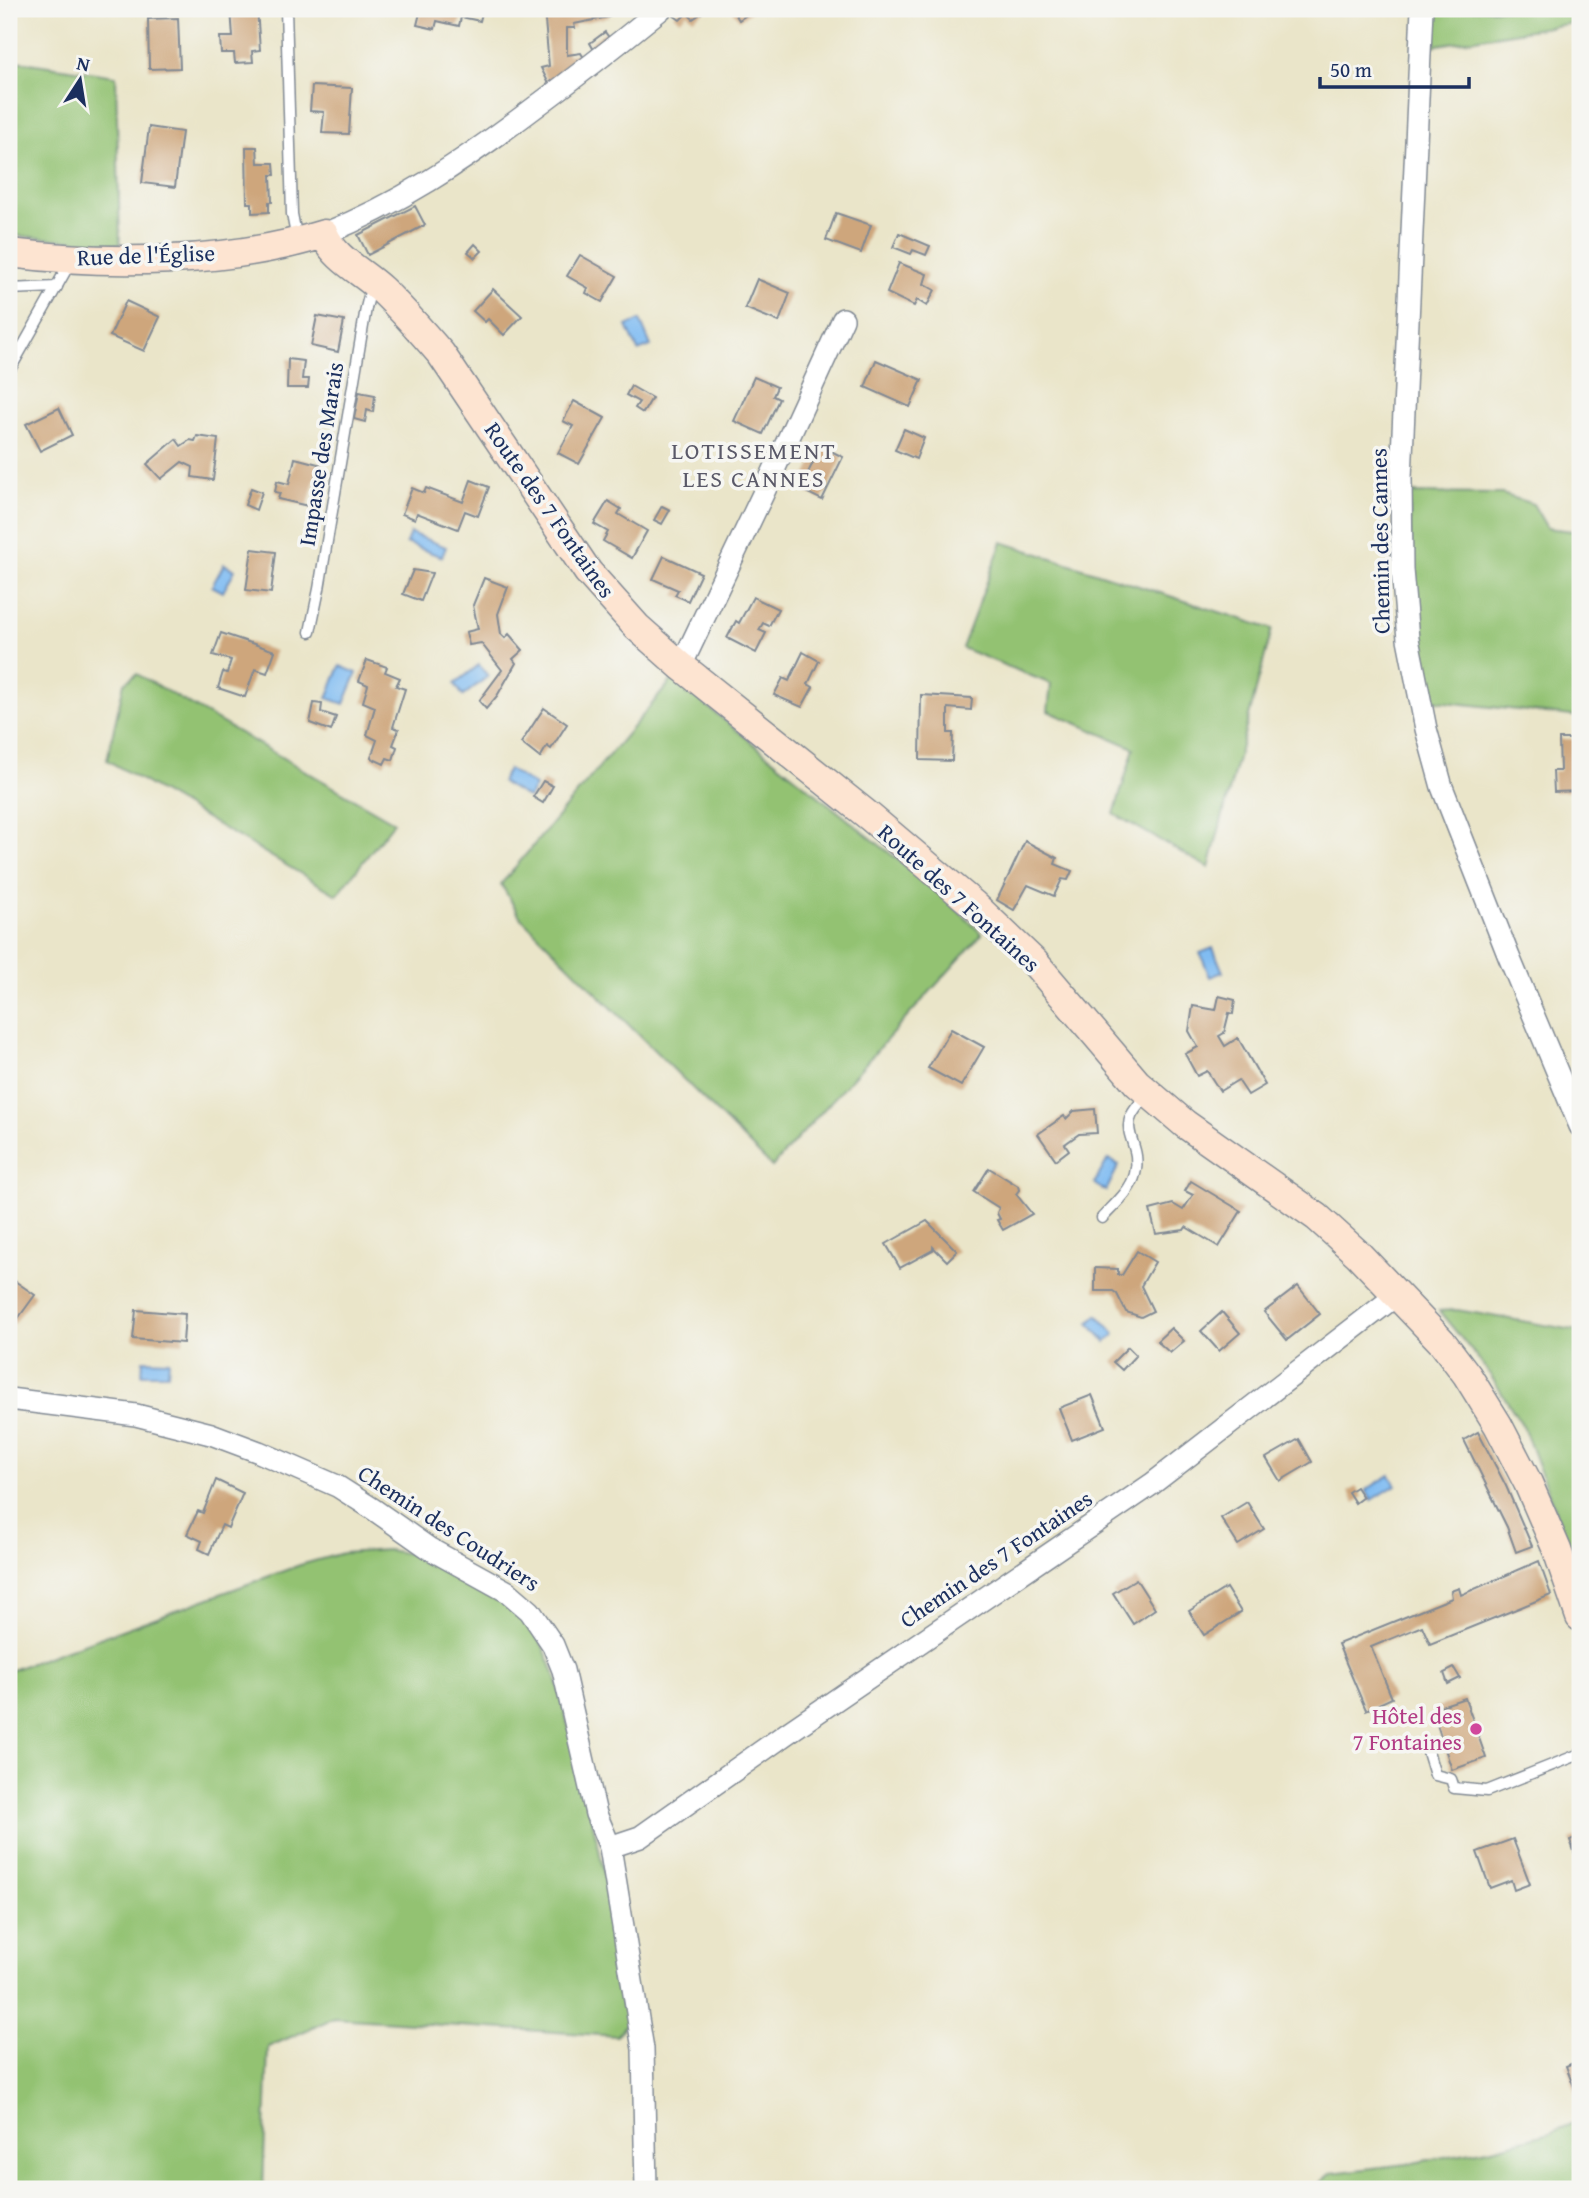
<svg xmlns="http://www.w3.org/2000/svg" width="1589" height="2198" font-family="'Gentium Book Plus',serif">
  <rect width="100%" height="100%" fill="#f6f6f2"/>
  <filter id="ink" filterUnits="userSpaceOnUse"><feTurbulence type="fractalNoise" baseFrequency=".0143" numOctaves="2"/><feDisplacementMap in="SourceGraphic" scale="14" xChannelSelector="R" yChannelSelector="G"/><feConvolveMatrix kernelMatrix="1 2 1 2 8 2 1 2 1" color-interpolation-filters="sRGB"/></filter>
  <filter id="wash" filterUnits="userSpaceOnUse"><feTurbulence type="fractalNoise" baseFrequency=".00686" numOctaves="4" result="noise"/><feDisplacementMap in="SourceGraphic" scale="28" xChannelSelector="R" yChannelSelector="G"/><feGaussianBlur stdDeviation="1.57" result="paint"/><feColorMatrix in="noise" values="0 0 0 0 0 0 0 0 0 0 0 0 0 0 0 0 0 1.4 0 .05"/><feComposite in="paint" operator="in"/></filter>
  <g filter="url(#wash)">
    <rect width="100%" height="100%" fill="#eae5c9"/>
    <g fill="#93c272" stroke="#577868" stroke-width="2">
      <path d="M1433,9H1580V22L1431,46Z"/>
      <path d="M9,60L116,76L120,245L9,235Z"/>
      <path d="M1409,493L1502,494L1533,504L1547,528L1580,532V717L1428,700L1413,638Z"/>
      <path d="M1002,542L1272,629L1209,868L1114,814L1134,748L1048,711L1051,684L962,648Z"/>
      <path d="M137,674L394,822L337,895L107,760L124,683Z"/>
      <path d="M673,679L943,896L982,934L772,1167L521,918L501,884Z"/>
      <path d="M1457,1310L1580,1331V1577L1523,1426L1485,1367L1439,1311Z"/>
      <path d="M387,1550L417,1555L447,1566L507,1604L526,1621L542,1644L556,1677L598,1844L615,1926L628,2021L617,2036L334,2018L268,2047L263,2189H9V1671L300,1565L343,1553Z"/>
      <path d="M1580,2120V2189H1312L1331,2173L1407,2164L1488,2149L1550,2133Z"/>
    </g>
    <g fill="#80bcf2" stroke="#4e76a8" stroke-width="2">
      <path d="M640,320L651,346L638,351L627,326Z"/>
      <path d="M410,533L446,547L442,557L406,543Z"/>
      <path d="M224,564L235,570L223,592L212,586Z"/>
      <path d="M479,665L488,676L463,696L455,684Z"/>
      <path d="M340,666L357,673L344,704L327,698Z"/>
      <path d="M508,769L535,786L528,798L501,782Z"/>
      <path d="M1213,948L1223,972L1210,977L1200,953Z"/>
      <path d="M1108,1159L1119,1165L1106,1191L1094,1184Z"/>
      <path d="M1097,1315L1115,1334L1106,1342L1089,1323Z"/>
      <path d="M143,1360L169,1361L168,1374H142Z"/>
      <path d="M1390,1475L1396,1485L1372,1500L1366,1490Z"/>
    </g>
    <g id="blocks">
      <g fill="#cea67c">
        <path d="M231,9H257L260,50L252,51L253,62L235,63L234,53H221L220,37H233Z"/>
        <path d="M421,9H483L480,21L461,17L459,26L437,21L435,29L417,25Z"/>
        <path d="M544,9H607L609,17L574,24L575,28H567V55L581,53L584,58L549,84L541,68L549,66Z"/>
        <path d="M681,9H707L693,19L687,13L680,20L673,15Z"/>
        <path d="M732,9H755L739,20Z"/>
        <path d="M178,18L180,68L149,69L148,19Z"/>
        <path d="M605,32L610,39L594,50L590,43Z"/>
        <path d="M312,86L352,88L349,134L322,133L324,112L310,111Z"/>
        <path d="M149,127L182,132L175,187L142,183Z"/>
        <path d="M246,147H257L258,163H274L275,175H271L272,202H269V212L252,213V203H247Z"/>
        <path d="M415,206L425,225L368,255L358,235Z"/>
        <path d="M836,213L871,225L861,253L826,240Z"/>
        <path d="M899,233L930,246L926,255L913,250L911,254L893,247Z"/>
        <path d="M475,244L482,251L475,258L468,252Z"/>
        <path d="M580,255L617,276L602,302L586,293L588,288L567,276Z"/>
        <path d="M899,263L927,274L924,284L935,290L927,306L917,300L914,306L887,293Z"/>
        <path d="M757,279L790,293L779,322L745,308Z"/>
        <path d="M493,289L522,316L504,335L488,319L485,322L473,311Z"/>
        <path d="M126,301L160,317L144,351L110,336Z"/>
        <path d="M317,316L344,321L338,352L311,346Z"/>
        <path d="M288,359L304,361L302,379H309L308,388H287Z"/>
        <path d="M876,360L922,380L910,407L865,387Z"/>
        <path d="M754,377L777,387L773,396L779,399L763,434L734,421Z"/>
        <path d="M631,386L652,398L643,413L635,408L639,402L626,395Z"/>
        <path d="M359,392L375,395L373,412L367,410L365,422L354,419Z"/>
        <path d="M574,401L605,418L579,464L558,453L573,426L563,421Z"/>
        <path d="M59,408L72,435L40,451L26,424Z"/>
        <path d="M904,429L924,438L916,459L895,450Z"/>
        <path d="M197,436L218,439L213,480L192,477L193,467L182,462L161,479L147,464L176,439L181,446L190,440L195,441Z"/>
        <path d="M821,446L843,457L822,500L800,489Z"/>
        <path d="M295,458L322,465L320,474H316L308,506L278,499L280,493L275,492L277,481L289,484Z"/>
        <path d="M471,480L489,487L478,516L465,511L458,529L417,513L415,519L402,514L412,488L424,493L426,488L463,502Z"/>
        <path d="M251,488L262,492L256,510L245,505Z"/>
        <path d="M608,501L621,509L618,514L647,531L632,558L603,541L608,532L594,524Z"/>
        <path d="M662,506L670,510L662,524L654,520Z"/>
        <path d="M252,549L276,552L271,593L246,590Z"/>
        <path d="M664,556L701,573L688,601L675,595L678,590L653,579Z"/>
        <path d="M413,570L432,573L421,601L403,594Z"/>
        <path d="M484,578L508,587L498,614L501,634L505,638L509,634L523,650L513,659L516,663L497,696L486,709L479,701L502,670L481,643L469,645L466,632L478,629L473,605Z"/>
        <path d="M753,597L778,609L769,626L763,623L759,630L766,633L756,653L727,638L736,621L739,623Z"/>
        <path d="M221,633L275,651L267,673L255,669L245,697L218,688L223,672L227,673L231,660L213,655Z"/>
        <path d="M803,652L819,661L808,684L813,687L802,707L774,695L783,678L789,681Z"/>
        <path d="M367,660L387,667L385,672L400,678L396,686L405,689L393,727L399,729L393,745L397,747L393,760L387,758L384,764L371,758L377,740L367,735L375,707L363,702L368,685L359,681Z"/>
        <path d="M921,695L972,698L971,710L948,708V733H953L952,761L920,760Z"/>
        <path d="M314,703L322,704L321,712L336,717L331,731L310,723Z"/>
        <path d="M544,708L567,724L551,749L547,746L540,758L521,743Z"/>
        <path d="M1559,739H1580V791L1554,792L1553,771H1560Z"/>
        <path d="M543,781L553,786L543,803L533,797Z"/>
        <path d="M1025,841L1057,858L1055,864L1072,871L1068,880L1062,879L1054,896L1028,885L1014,910L997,900Z"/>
        <path d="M1219,996L1235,1000L1233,1014L1229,1013L1224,1033L1219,1036L1225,1046L1238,1038L1265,1085L1248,1095L1238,1080L1220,1091L1207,1071L1197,1076L1185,1054L1198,1047L1189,1031L1193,1006L1216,1010Z"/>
        <path d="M951,1029L984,1047L961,1086L928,1068Z"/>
        <path d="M1095,1109L1097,1133L1079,1134L1065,1144L1069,1150L1056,1160L1038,1134L1064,1116L1066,1119L1074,1111Z"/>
        <path d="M989,1168L1018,1186L1019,1190L1016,1194L1032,1214L1003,1230L997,1220L1000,1219L997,1213L999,1208L974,1192Z"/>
        <path d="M1191,1181L1241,1211L1219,1247L1186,1227L1184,1230L1156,1234L1150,1210L1173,1204L1183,1210L1193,1195L1185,1191Z"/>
        <path d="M927,1221L957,1251L947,1261L933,1247V1250L900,1268L886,1244Z"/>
        <path d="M1137,1251L1155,1262L1141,1286L1153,1311L1141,1317L1126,1312L1117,1294L1113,1291H1095V1268L1118,1269V1275H1122Z"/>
        <path d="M9,1277L35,1295L14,1324L9,1321Z"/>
        <path d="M1298,1286L1320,1314L1287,1340L1264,1312Z"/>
        <path d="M136,1310L185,1314L183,1343L133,1339Z"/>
        <path d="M1222,1312L1240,1333L1219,1351L1201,1331Z"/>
        <path d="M1171,1328L1184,1341L1170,1353L1157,1341Z"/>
        <path d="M1128,1347L1136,1355L1122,1370L1113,1362Z"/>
        <path d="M1092,1395L1105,1427L1072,1440L1059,1408Z"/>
        <path d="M1478,1432L1506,1486L1532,1546L1516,1552L1507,1527L1464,1440Z"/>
        <path d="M1299,1439L1312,1462L1280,1481L1266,1458Z"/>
        <path d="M216,1480L243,1493L228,1528L222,1525L209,1554L199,1549L202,1541L187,1534L198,1511L203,1513Z"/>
        <path d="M1356,1487L1363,1497L1355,1503L1348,1492Z"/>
        <path d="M1247,1502L1264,1529L1238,1545L1221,1518Z"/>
        <path d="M1539,1561L1551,1595L1430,1644L1422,1626L1371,1647L1392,1698L1366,1710L1338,1644L1452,1598L1451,1591L1459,1588L1461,1595Z"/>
        <path d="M1136,1579L1155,1609L1133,1624L1113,1593Z"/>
        <path d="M1226,1588L1241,1612L1204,1635L1189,1611Z"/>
        <path d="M1454,1668L1460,1678L1448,1684L1444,1673Z"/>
        <path d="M1465,1698L1486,1758L1452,1770L1432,1709Z"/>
        <path d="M1580,1836V1868L1570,1840Z"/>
        <path d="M1513,1839L1530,1884L1514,1890L1511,1880L1490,1888L1477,1852Z"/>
        <path d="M1580,2060V2102L1566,2066Z"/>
      </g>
    </g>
  </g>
  <g filter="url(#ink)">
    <use href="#blocks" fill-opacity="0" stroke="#828a94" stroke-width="2"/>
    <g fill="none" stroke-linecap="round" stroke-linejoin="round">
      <g stroke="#828a94" stroke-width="13">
        <g id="lane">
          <path d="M286,9L292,214L297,240"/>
          <path d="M9,289L57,287"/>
          <path d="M9,371L71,261"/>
          <path d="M310,632L319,589L366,308L372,284"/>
          <path d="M1102,1218C1113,1206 1131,1191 1135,1174C1144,1138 1108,1130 1149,1095"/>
          <path d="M1428,1752L1435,1775L1451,1779L1454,1788L1487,1791L1580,1754"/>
        </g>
      </g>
      <g stroke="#828a94" stroke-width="24">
        <g id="street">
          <path d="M1422,9L1401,478L1402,570L1408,639L1426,729L1442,787L1509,957L1580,1126"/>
          <path d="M324,234C399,204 462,162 526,114C572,80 617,45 661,9"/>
          <path d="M681,666L763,494L843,319"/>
          <path d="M9,1399L136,1415L211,1434L259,1452L337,1486L373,1509L430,1549L508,1592L530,1611L553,1645L563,1670L596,1814L610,1847L643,2049L646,2189"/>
          <path d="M610,1847L640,1837L786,1734L1152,1484L1398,1294"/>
        </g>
      </g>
      <g stroke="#828a94" stroke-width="31">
        <path id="secondary" d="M9,253C108,265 229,264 324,234C335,260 362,271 382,290C403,310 422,332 441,354L588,572L637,627L681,666L870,817L973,904L1035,963L1137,1083L1185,1124L1317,1217L1358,1254L1442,1342L1467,1375L1498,1425L1528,1483L1557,1550L1580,1617"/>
      </g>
      <use href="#lane" stroke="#fff" stroke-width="10"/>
      <use href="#street" stroke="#fff" stroke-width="21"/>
      <use href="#secondary" stroke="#fde4d1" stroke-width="28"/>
    </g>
  </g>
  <circle fill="#d1479c" stroke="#f6f6f2" stroke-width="2.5" cx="1476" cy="1729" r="7"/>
  <g text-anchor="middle" stroke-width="7" stroke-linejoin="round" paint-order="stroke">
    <g font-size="23" fill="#1b2f5e" stroke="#f6f6f2">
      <text transform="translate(146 255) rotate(-2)" y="8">Rue de l'Église</text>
      <text transform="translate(321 454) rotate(-81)" y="8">Impasse des Marais</text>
      <text transform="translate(550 510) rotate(55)" y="8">Route des 7 Fontaines</text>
      <text transform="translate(1380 541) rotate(-91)" y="8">Chemin des Cannes</text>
      <text transform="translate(959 898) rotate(42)" y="8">Route des 7 Fontaines</text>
      <text transform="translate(449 1528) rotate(33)" y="8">Chemin des Coudriers</text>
      <text transform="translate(996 1559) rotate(-34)" y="8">Chemin des 7 Fontaines</text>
    </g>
    <g font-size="23" fill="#b23c85" stroke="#f6f6f2" text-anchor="end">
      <text x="1462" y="1724">Hôtel des<tspan x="1462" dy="26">7 Fontaines</tspan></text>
    </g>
    <g font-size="24" letter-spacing="2" fill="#5a5968" stroke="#f6f6f2">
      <text x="754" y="459">LOTISSEMENT<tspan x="754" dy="28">LES CANNES</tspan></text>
    </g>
  </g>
  <rect width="1589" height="2198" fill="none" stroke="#f6f6f2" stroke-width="35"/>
  <g transform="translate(80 80) rotate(12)" stroke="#f6f6f2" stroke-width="5" paint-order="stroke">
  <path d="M0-5L12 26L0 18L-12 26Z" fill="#1b2f5e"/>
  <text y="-10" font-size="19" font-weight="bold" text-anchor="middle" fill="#1b2f5e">N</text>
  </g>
  <path d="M1320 77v10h149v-10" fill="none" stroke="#1b2f5e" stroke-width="3.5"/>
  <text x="1330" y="77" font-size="21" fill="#1b2f5e" stroke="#f6f6f2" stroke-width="5" paint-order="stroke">50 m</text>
</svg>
